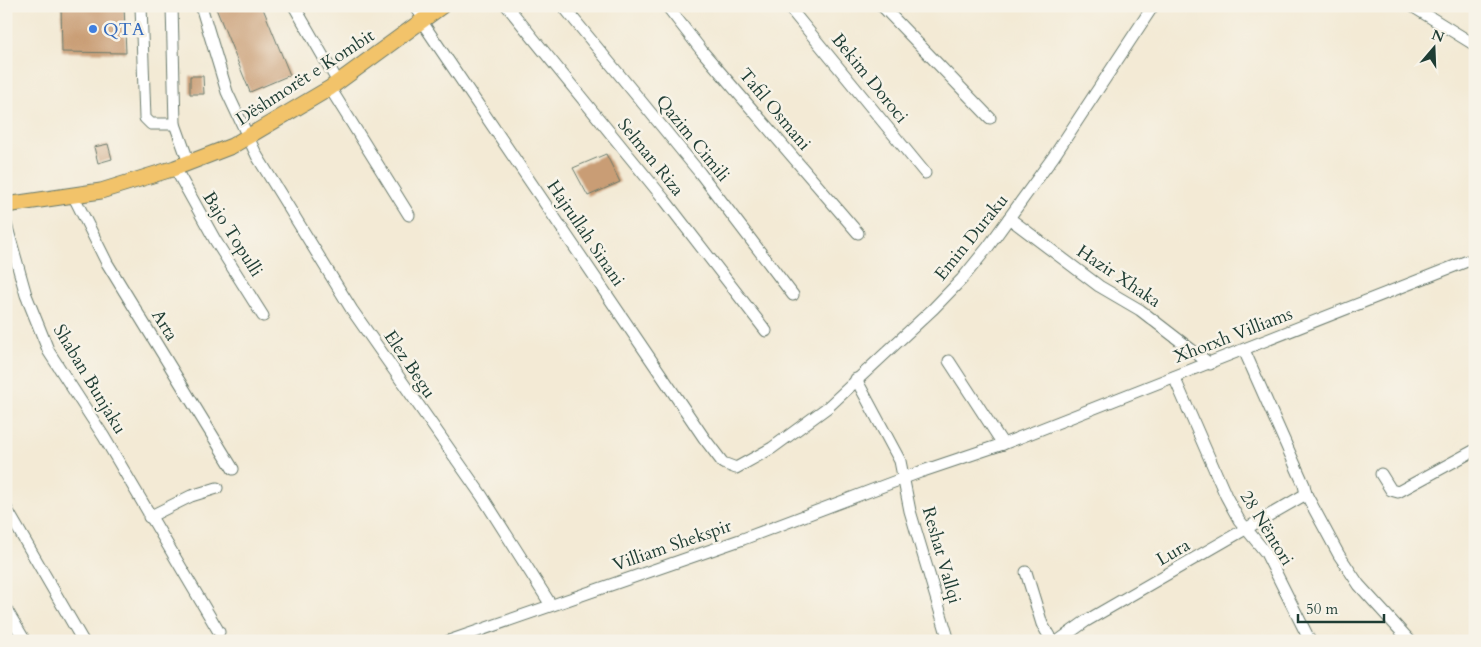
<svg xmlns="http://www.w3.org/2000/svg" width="1481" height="647" font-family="Cardo,serif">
  <rect width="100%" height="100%" fill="#f7f3e8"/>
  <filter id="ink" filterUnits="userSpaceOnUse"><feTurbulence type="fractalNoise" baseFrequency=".02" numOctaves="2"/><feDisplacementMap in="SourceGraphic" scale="10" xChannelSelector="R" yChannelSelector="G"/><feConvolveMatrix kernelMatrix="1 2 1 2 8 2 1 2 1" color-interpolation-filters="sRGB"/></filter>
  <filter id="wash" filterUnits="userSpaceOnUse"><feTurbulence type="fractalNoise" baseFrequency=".0096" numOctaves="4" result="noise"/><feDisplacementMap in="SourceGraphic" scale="20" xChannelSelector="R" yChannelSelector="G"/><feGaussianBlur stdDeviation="1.12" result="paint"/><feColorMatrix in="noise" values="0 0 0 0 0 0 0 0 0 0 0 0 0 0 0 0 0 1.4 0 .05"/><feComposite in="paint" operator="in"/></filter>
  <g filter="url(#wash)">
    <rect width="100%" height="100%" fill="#f3ead5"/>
    <g id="blocks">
      <g fill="#c99d75">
        <path d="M61,6H124L126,53L62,52Z"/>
        <path d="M215,6H262L290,75L250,92Z"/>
        <path d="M190,76H203L204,94H190Z"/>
        <path d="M108,144L112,159L98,163L94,147Z"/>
        <path d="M606,154L620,182L588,196L573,168Z"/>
      </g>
    </g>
  </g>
  <g filter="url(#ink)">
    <use href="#blocks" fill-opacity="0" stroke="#697a6c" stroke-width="1"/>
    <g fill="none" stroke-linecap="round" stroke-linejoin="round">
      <g stroke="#697a6c" stroke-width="13">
        <g id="minor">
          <path d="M141,6L145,118L151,124H175"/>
          <path d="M172,6L175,124L189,163"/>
          <path d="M201,6L227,92L257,156L352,310L482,496L551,605"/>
          <path d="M294,6L338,82"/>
          <path d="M415,6L425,20"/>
          <path d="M507,6L664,199L766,331"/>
          <path d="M563,6L700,173L793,295"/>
          <path d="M667,6L702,51L858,233"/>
          <path d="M788,6L925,173"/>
          <path d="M882,6L990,118"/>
          <path d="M1412,6L1475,45"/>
          <path d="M422,22L704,438L723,463L736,468L772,448L828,407L934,308L962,279L988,247L1054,156L1153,6"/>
          <path d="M330,88L409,215"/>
          <path d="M175,168L215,240L263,316"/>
          <path d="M74,197L107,263L233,469"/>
          <path d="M1009,218L1099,286L1140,310L1210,364"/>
          <path d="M6,224L26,295L49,352L104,437L219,632"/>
          <path d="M1244,350L1304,485L1306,494"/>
          <path d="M949,361L1003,444"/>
          <path d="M1174,377L1226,496L1239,520L1266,553L1310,641"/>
          <path d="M856,379L900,461L910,511L949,641"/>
          <path d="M1381,474L1391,490L1398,492L1475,450"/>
          <path d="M6,508L83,641"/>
          <path d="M149,517L191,496L217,488"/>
          <path d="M1026,572L1042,624L1052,641"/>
          <path d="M6,609L25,641"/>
          <path d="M449,641L743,539L920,472L1003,444L1475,258"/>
          <path d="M1058,641L1086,621L1306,494L1339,555L1359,585L1410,641"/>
        </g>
      </g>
      <g stroke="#697a6c" stroke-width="17">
        <path id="major" d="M6,205L101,191L175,168L232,146L330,88L442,6"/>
      </g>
      <use href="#minor" stroke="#fff" stroke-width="11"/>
      <use href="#major" stroke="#f2c36a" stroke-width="15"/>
    </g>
  </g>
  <circle fill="#3f7fe0" stroke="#f7f3e8" stroke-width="2" cx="93" cy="29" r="5"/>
  <g text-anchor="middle" stroke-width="5" stroke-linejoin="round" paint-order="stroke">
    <g font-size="18" fill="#366cbe" stroke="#f7f3e8" text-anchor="start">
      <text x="103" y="35">QTA</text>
    </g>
    <g font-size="18" fill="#1f3d34" stroke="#f7f3e8">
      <text transform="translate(305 77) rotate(-33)" y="6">Dëshmorët e Kombit</text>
      <text transform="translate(870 78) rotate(51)" y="6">Bekim Doroci</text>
      <text transform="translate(775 109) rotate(50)" y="6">Tafil Osmani</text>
      <text transform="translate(693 138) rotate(51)" y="6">Qazim Cimili</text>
      <text transform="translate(651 157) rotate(51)" y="6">Selman Riza</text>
      <text transform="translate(586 233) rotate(56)" y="6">Hajrullah Sinani</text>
      <text transform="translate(233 234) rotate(58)" y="6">Bajo Topulli</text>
      <text transform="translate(971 237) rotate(-51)" y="6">Emin Duraku</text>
      <text transform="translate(1119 276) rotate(34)" y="6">Hazir Xhaka</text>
      <text transform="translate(165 325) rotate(58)" y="6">Arta</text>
      <text transform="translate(1233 335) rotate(-21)" y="6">Xhorxh Villiams</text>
      <text transform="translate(410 364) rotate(56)" y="6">Elez Begu</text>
      <text transform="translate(90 379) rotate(59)" y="6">Shaban Bunjaku</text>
      <text transform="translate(1267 528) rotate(58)" y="6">28 Nëntori</text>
      <text transform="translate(672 545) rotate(-19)" y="6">Villiam Shekspir</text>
      <text transform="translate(1173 552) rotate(-30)" y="6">Lura</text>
      <text transform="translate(942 555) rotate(74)" y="6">Reshat Vallqi</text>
    </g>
  </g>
  <rect width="1481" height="647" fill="none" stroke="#f7f3e8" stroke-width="25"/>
  <g transform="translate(1434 48) rotate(19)" stroke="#f7f3e8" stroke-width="4" paint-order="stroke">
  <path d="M0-4L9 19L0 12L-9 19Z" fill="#1f3d34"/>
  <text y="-8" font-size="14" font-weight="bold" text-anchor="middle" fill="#1f3d34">N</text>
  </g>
  <path d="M1298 614v8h86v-8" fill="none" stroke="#1f3d34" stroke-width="2.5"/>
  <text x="1306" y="614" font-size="15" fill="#1f3d34" stroke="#f7f3e8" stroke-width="4" paint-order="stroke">50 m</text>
</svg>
